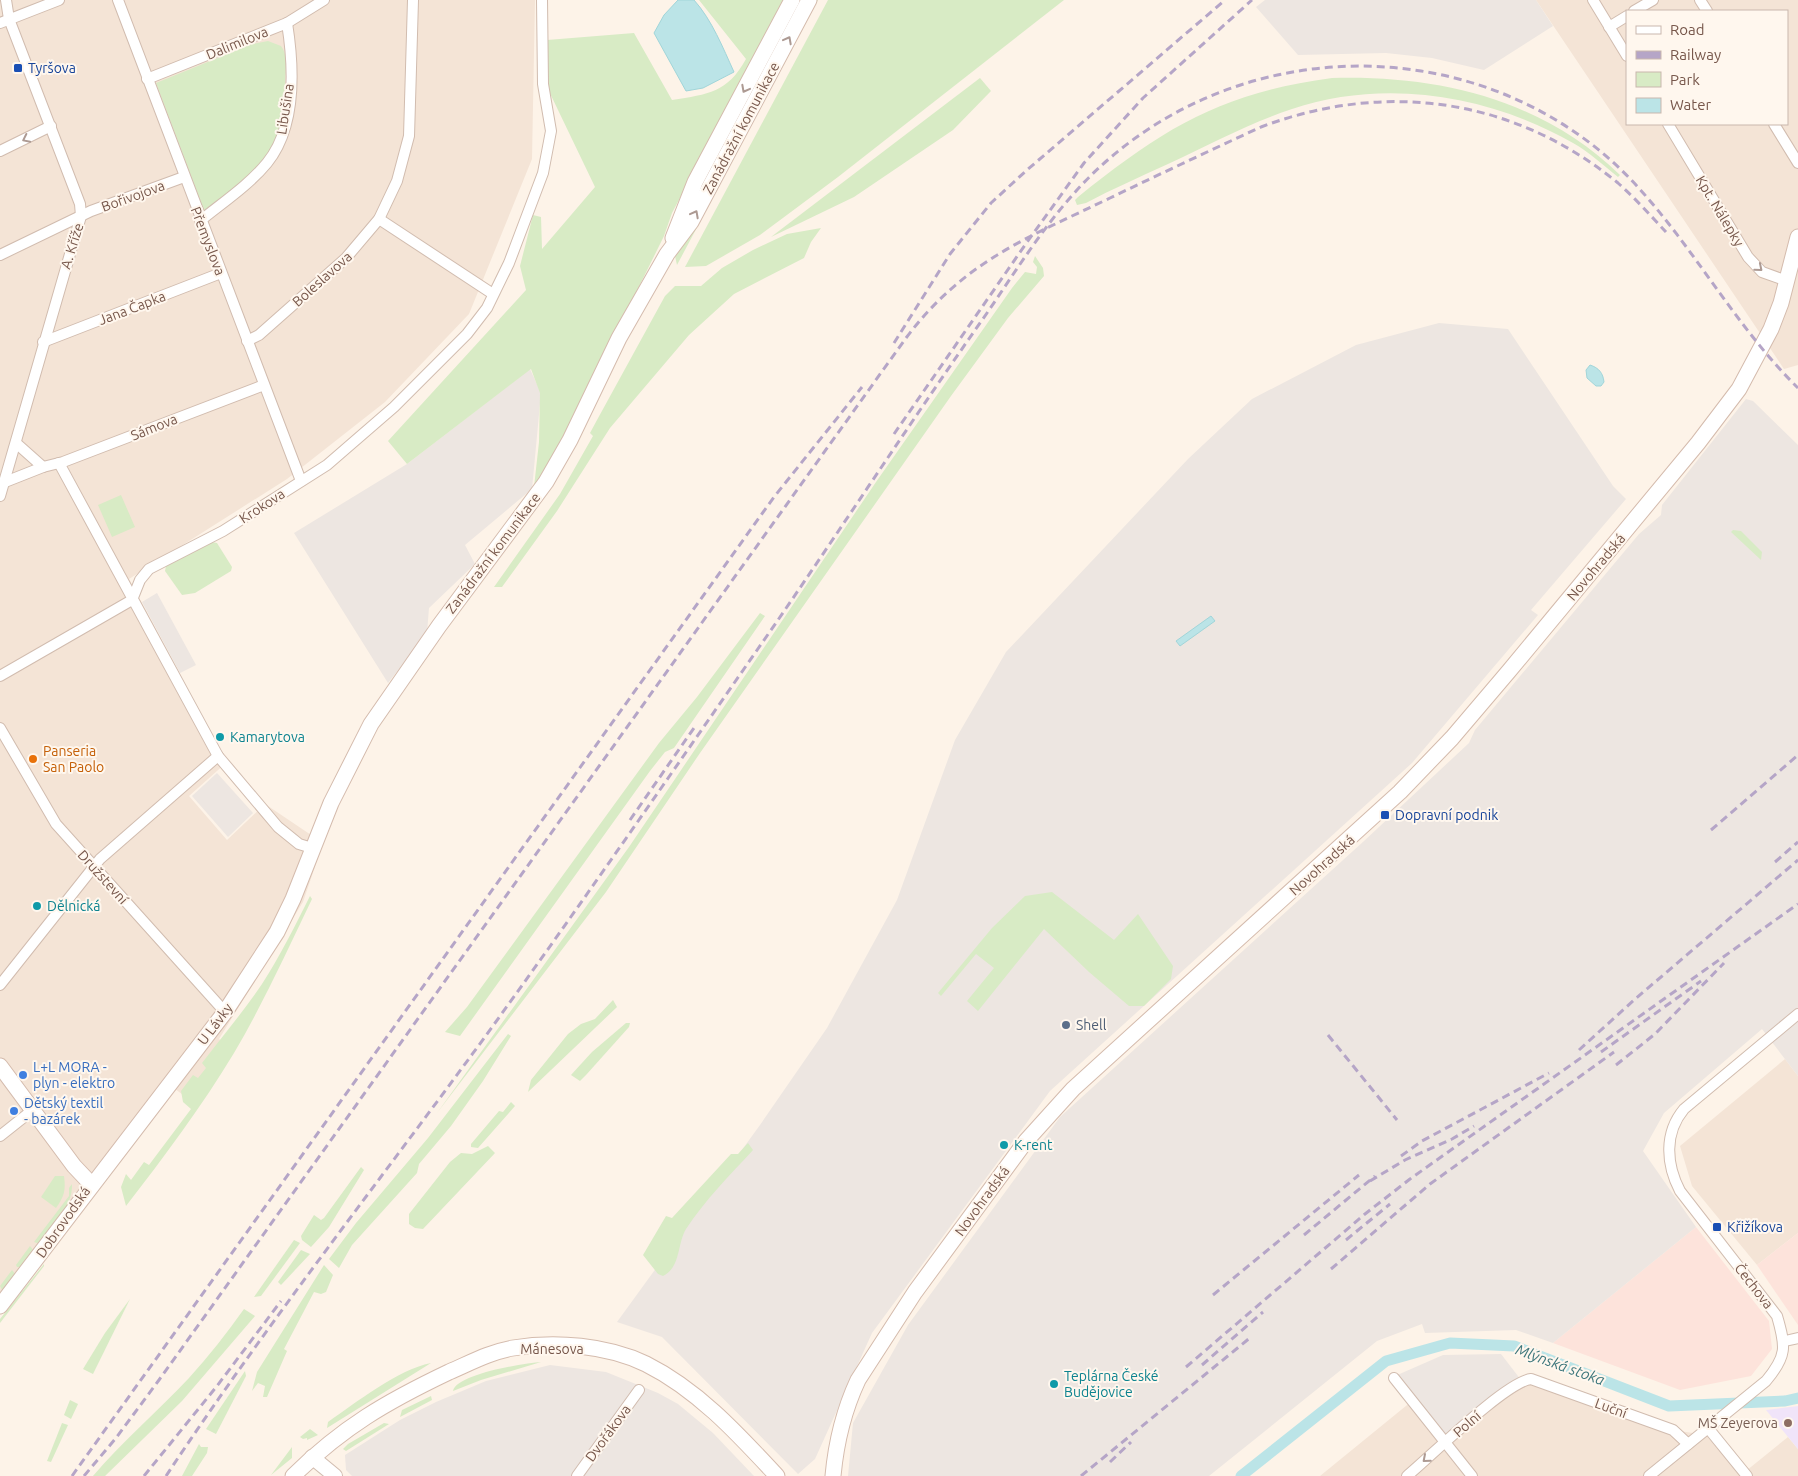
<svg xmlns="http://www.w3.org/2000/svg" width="1798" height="1476" font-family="Ubuntu,sans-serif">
  <rect width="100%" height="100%" fill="#fdf3e8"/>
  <g fill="#f4e4d6" fill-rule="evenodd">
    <path d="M0,0H535L532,159L469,314L385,402L287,479L129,579L227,762L189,796L227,840L265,804L323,843L303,902L219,1039L229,1046L194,1103L171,1086L0,1311Z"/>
    <path d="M1536,0H1798V365L1784,369ZM1627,11H1787V124H1627Z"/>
    <path d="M1785,1059L1798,1076V1233L1757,1265L1692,1186L1680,1146Z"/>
    <path d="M1521,1380L1673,1430L1706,1435L1741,1475L1788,1437L1798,1449V1476H1320L1412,1401Z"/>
  </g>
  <g fill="#fde3db">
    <path d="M1696,1227L1769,1321L1772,1349L1751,1376L1680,1390L1553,1343Z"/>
    <path d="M1798,1233V1325L1757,1265Z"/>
  </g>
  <g fill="#ede6e1">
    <path d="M1265,0H1536L1553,26L1484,70L1432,58L1386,53L1298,55L1256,7Z"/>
    <path d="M1439,323L1508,329L1613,486L1626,499L1531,610L1538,615L1412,763L1050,1091L872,1333L815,1459L798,1474L662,1337L617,1322L760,1125L827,1028L897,900L955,740L1006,652L1188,459L1252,399L1356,345Z"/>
    <path d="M530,369L541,393L532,489L465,545L475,564L429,608L427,633L388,683L294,533L407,464Z"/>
    <path d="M1746,399L1753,401L1798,445V1076L1762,1029L1664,1113L1643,1151L1696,1227L1553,1343L1516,1330L1425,1333L1422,1324L1377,1341L1209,1476H848L853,1423L908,1325L1060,1117L1364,841L1469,743L1475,730L1639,534L1661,515L1662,505Z"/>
    <path d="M157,593L196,665L180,673L142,602Z"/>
    <path d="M217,773L253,813L228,837L192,796Z"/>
    <path d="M1501,1354L1521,1380L1446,1443L1395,1376L1443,1355Z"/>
    <path d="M550,1365L606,1372L658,1393L678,1404L713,1433L754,1476H352L346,1470L345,1455L400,1420L436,1402L486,1381Z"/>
  </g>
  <path fill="#f0e4f9" d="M1798,1406V1449L1766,1410Z"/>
  <g fill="#d8ebc5">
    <path d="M699,0H785L672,213L664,236L567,432L534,487L539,442L540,393L531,369L407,464L388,441L526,290L520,266L533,215L541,217L542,249L595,187L546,85L547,40L634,33L672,100C709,94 727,93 746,59Z"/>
    <path d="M815,0H818L677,265L675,256Z"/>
    <path d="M828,0H1064L838,177L760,235L706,266L685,267Z"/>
    <path d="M268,41L281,46C289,56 285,71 285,83C284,98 285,114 280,129C269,167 234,189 205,213L156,83L252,44Z"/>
    <path d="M980,78L991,91L953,130L854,197L771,237Z"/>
    <path d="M1332,78C1438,75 1542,99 1620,175L1618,177C1604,166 1589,152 1573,143C1489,95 1385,78 1292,109C1249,123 1209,145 1168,164C1140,177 1112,189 1086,203L1077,205L1075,200L1078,197C1164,128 1221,93 1332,78Z"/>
    <path d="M821,228L811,242L804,258L734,294L689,335L610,428L557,511L502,587H494L560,494L593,436L590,433L597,420L665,296L675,286H701L722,268L753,250L787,234Z"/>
    <path d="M1035,256L1043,268L1044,276L1008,318L951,396L700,753L606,892L437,1113L629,847L876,482L1012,288L1025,272L1036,274L1037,267L1033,262Z"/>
    <path d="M121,495L135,527L112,537L98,505Z"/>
    <path d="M1733,530L1741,531L1762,552L1761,560L1731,532Z"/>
    <path d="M212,542L217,543L232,567L231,571L195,593L182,595L165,571L166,566Z"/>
    <path d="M760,613L765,616L674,748L665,752L650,771L460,1036L445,1032L467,1007L659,743L697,697Z"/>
    <path d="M1052,892L1114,940L1138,914L1173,966L1171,979L1144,1006H1129L1089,972L1044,929L978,1011L967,1001L994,968L976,954L941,996L938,993L992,928L1025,896Z"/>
    <path d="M310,896L312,899C287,951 263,1004 234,1053C202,1106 164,1157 126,1206L121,1187L126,1174L131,1180L144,1162L149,1165L191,1109L183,1102L181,1091L193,1075L198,1078L206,1068L202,1063C222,1037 243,1012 262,984C280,956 295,926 310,896Z"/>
    <path d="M613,1000L617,1007L528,1092L531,1080L568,1034L581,1024L595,1019Z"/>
    <path d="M626,1023H630L629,1027L586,1075L580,1081L571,1075L592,1052Z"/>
    <path d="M508,1034L511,1036L483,1081L451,1126L419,1164L417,1173L352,1245L339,1268L329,1259L356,1223L428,1138Z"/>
    <path d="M511,1102L515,1106L478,1148L471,1147V1144L499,1111L503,1112Z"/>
    <path d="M748,1143L753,1150C730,1175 705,1200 686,1229C677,1244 681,1267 663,1276L658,1274L643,1255L666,1216L672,1218L731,1154H738Z"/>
    <path d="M488,1146L495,1153L423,1229L415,1228L409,1224V1214L450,1162L461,1153L472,1154Z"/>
    <path d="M361,1167L364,1170L329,1227L311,1247L302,1240L301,1236L314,1215L321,1220L324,1218Z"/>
    <path d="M55,1176H64C66,1190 64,1197 56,1208L41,1197Z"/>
    <path d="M72,1184C73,1206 53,1227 40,1244L34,1242L69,1196V1188Z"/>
    <path d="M294,1240L300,1243L261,1296L254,1297Z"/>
    <path d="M30,1246L34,1251L23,1267H17L16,1265Z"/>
    <path d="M301,1250L310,1254L281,1285L278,1282Z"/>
    <path d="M44,1264V1266L0,1323V1319Z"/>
    <path d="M324,1265L333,1275L326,1292L321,1294L314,1292L284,1349L287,1351L267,1397H263L265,1386L258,1383L252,1391L257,1372Z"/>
    <path d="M12,1270L16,1275L5,1290H2L0,1286Z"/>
    <path d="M130,1299L93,1374L83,1369L105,1333Z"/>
    <path d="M244,1309L255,1316L182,1401L105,1476H93C123,1441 158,1411 189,1378C209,1356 227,1333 244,1309Z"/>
    <path d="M541,1362L481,1380L453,1391C456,1374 525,1363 541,1362Z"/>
    <path d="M431,1363L327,1428L328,1422C357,1402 397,1370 431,1363Z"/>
    <path d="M245,1371L246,1376L216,1434L206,1429Z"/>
    <path d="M431,1396L432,1400L400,1417L402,1410Z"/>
    <path d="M70,1400L78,1404L71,1419L64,1415Z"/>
    <path d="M62,1423L68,1425L51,1462L47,1461Z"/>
    <path d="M384,1423L389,1424L346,1451L343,1449L348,1444Z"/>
    <path d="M310,1429L318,1435L307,1440V1438L303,1439L300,1437Z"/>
    <path d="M199,1444L201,1447H208L207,1453L192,1476H182Z"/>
    <path d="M292,1447V1458L271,1475Z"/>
  </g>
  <g fill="#bbe4e7" stroke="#a1d5d9">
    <path d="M678,0H694C712,20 723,48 734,72L703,88L686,91L654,33L664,15Z"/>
    <path d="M1590,365C1599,368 1603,373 1604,382L1601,386H1596L1587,378L1586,370Z"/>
    <path d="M1211,616L1215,621L1180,646L1176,641Z"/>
  </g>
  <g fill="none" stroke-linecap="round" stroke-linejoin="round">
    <path stroke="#bbe4e7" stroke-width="11" d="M1241,1476L1386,1361L1450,1343L1514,1346L1669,1406L1785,1401L1798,1398"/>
    <g stroke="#d1bcaf" stroke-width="12">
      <g id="minor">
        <path d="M118,0L301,481"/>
        <path d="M1593,0L1627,56"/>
        <path d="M1700,0L1707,11"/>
        <path d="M1634,11L1653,0"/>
        <path d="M0,23L59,0"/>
        <path d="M1609,27L1627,16"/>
        <path d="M147,79L287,23L324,0"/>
        <path d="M1668,124L1748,257L1762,272L1787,281"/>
        <path d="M1774,124L1798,163"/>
        <path d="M0,151L51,126"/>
        <path d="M379,219L493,294"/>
        <path d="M200,221C222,203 249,185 267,163C297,126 294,67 287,23"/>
        <path d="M0,255L91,211L184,177"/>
        <path d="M247,341L259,335L346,258L379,219L397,181L409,136L413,0"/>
        <path d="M43,342L221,273"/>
        <path d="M16,443L43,467"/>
        <path d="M59,463L218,756L278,827L299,844L312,848"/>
        <path d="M5,482L43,467L63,462L264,385"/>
        <path d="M0,496L81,216L80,204L9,19L6,0"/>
        <path d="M0,676L132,600L140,580L149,569L223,531L327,465L394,407L467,334L487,308L509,263L543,173L551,131L543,84L542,0"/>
        <path d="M0,728L56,824L225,1012"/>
        <path d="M0,985L100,859L218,756"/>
        <path d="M0,1136L34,1109"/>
        <path d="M1785,1341L1798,1338"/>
        <path d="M1394,1378L1472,1476"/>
        <path d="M1708,1428L1747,1476"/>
        <path d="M577,1476L639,1390"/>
        <path d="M1407,1476C1431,1456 1506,1382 1531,1379L1673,1430L1688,1444"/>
        <path d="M1649,1476L1766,1381C1787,1356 1786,1347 1777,1316L1680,1191C1666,1164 1664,1133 1684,1109L1798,1014"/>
      </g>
    </g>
    <g stroke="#d1bcaf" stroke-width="16">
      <path id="tertiary" d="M312,1457L335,1476"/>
    </g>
    <g stroke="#d4bbad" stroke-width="17">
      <g id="secondary">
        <path d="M673,238L695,182L792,0"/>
        <path d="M0,1066L74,1166L92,1185"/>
        <path d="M0,1306L225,1012L277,932L293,899L331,803L371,724L439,626L546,482L570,440L619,338L667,254L691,222L809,0"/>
        <path d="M293,1476C343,1427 386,1402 449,1372C470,1363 490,1352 513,1348C555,1341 607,1345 646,1364C698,1390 738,1434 777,1476"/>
        <path d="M833,1476C836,1443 844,1410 858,1380L915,1292L1026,1141L1073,1089L1400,792L1452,738L1509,671L1698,443L1739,389L1771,329L1781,303L1798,237"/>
      </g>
    </g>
    <use href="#minor" stroke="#fff" stroke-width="10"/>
    <use href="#tertiary" stroke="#fff" stroke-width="14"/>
    <use href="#secondary" stroke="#fff" stroke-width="15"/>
    <g stroke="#b5a5c7" stroke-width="3" stroke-dasharray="8 5" stroke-linecap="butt">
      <path d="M894,343L950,254L991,203L1027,170L1225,0"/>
      <path d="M894,434L1025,245L1084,163L1143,98L1252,0"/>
      <path d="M630,820L696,725"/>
      <path d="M1711,830L1798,755"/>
      <path d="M1775,862L1798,842"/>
      <path d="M1328,1035L1397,1120"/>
      <path d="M1579,1050L1634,1000L1798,860"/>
      <path d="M1601,1052L1701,981"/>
      <path d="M1616,1065L1655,1034L1724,963"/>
      <path d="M1401,1156L1422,1141L1549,1073"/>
      <path d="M1370,1181L1405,1160L1452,1139L1474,1126"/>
      <path d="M1304,1235L1375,1176"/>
      <path d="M1346,1240L1390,1204"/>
      <path d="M1331,1269L1430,1184L1614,1052"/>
      <path d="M1213,1295L1359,1175"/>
      <path d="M1202,1365L1263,1312"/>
      <path d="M1186,1367L1365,1214L1410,1179L1798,904"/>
      <path d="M1110,1462L1131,1442"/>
      <path d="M72,1476L774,497L862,387"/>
      <path d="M84,1476L116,1438L159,1380L906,338C964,261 1027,238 1110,198C1160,174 1211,150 1261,127C1386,80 1514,98 1618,183C1635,198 1650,215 1666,232"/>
      <path d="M144,1476L217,1386L281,1301"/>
      <path d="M166,1476C264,1328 374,1188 479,1045C581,905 679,762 778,620C848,518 916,414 987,313C1024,259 1059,201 1110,158C1195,85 1310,53 1421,71C1503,84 1580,124 1636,185C1695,249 1736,327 1798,388"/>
      <path d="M1081,1476L1251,1337"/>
    </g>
  </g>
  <defs><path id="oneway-chevron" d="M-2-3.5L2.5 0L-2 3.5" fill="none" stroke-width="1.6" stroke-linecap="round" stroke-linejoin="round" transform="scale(1.25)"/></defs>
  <g stroke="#ad9a93">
    <use href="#oneway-chevron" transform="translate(788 40) rotate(-62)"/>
    <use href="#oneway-chevron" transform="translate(745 89) rotate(118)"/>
    <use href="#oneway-chevron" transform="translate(26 139) rotate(154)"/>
    <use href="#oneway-chevron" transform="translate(695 214) rotate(-62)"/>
    <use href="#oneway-chevron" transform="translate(1759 268) rotate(40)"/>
    <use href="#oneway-chevron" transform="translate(1426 1459) rotate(139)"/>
  </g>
  <g fill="#1a4fb4" stroke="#fff7ee" stroke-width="2">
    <rect x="13" y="63" width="10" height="10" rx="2.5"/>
    <rect x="1380" y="810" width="10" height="10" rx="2.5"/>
    <rect x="1712" y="1222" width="10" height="10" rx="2.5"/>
  </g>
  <g fill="#0f9aa8" stroke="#fff7ee" stroke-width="2">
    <circle cx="220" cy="737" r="5"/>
    <circle cx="37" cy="906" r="5"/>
    <circle cx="1004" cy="1145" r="5"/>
    <circle cx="1054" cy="1384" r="5"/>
  </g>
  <circle fill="#e8710a" stroke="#fff7ee" stroke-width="2" cx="33" cy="759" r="5"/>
  <circle fill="#5c6f8a" stroke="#fff7ee" stroke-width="2" cx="1066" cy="1025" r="5"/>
  <g fill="#3f7fe0" stroke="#fff7ee" stroke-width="2">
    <circle cx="23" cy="1075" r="5"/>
    <circle cx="14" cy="1111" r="5"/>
  </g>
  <circle fill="#8d6e63" stroke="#fff7ee" stroke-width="2" cx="1788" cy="1423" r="5"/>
  <g text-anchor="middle" stroke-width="4" stroke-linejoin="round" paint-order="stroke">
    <g font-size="14" fill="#77574b" stroke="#fff7ee">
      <text transform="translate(237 43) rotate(-22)" y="5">Dalimilova</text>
      <text transform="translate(285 109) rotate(-81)" y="5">Libušina</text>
      <text transform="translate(741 128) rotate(-62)" y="5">Zanádražní komunikace</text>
      <text transform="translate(133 196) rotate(-20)" y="5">Bořivojova</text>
      <text transform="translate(1720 211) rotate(59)" y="5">Kpt. Nálepky</text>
      <text transform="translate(208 241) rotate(69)" y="5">Přemyslova</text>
      <text transform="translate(72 246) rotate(-73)" y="5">A. Kříže</text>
      <text transform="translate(322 279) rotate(-42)" y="5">Boleslavova</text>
      <text transform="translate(132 308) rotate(-21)" y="5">Jana Čapka</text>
      <text transform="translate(154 427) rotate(-22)" y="5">Sámova</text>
      <text transform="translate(262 506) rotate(-33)" y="5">Krokova</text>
      <text transform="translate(493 553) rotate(-53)" y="5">Zanádražní komunikace</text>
      <text transform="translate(1596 567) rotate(-50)" y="5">Novohradská</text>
      <text transform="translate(1322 865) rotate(-42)" y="5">Novohradská</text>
      <text transform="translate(103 877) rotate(48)" y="5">Družstevní</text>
      <text transform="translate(215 1024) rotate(-53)" y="5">U Lávky</text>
      <text transform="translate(982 1201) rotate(-54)" y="5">Novohradská</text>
      <text transform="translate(63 1222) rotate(-55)" y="5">Dobrovodská</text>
      <text transform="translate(1754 1286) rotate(52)" y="5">Čechova</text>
      <text x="552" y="1354">Mánesova</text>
      <text transform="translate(1611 1408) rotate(20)" y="5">Luční</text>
      <text transform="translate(1467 1424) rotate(-41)" y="5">Polní</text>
      <text transform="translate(608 1433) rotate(-54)" y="5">Dvořákova</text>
    </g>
    <g font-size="14" fill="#164399" stroke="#fff7ee" text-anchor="start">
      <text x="28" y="73">Tyršova</text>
      <text x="1395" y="820">Dopravní podnik</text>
      <text x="1727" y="1232">Křižíkova</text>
    </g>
    <g font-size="14" fill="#0d838f" stroke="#fff7ee" text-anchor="start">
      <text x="230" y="742">Kamarytova</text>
      <text x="47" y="911">Dělnická</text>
      <text x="1014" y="1150">K-rent</text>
      <text x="1064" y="1381">Teplárna České<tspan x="1064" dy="16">Budějovice</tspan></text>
    </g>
    <g font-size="14" fill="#c56008" stroke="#fff7ee" text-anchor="start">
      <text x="43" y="756">Panseria<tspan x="43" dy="16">San Paolo</tspan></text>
    </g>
    <g font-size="14" fill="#4e5e75" stroke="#fff7ee" text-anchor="start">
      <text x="1076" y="1030">Shell</text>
    </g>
    <g font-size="14" fill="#366cbe" stroke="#fff7ee" text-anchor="start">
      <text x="33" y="1072">L+L MORA -<tspan x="33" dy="16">plyn - elektro</tspan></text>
      <text x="24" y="1108">Dětský textil<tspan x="24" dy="16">- bazárek</tspan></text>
    </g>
    <g font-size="14" fill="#785e54" stroke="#fff7ee" text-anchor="end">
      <text x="1778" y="1428">MŠ Zeyerova</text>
    </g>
    <g font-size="15" font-style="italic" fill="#3e777c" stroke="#fff7ee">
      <text transform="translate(1560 1365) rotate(20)" y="5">Mlýnská stoka</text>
    </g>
  </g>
  <rect x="1626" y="10" width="162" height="115" fill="#fff7ee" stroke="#c9b7ad"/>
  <rect x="1636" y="26" width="25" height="8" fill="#ffffff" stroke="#c9b7ad"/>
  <text x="1670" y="35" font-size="15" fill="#77574b">Road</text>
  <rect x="1636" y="51" width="25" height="8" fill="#b5a5c7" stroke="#c9b7ad"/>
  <text x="1670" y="60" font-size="15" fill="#77574b">Railway</text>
  <rect x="1636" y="72" width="25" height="15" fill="#d8ebc5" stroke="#c9b7ad"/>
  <text x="1670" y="85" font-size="15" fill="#77574b">Park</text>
  <rect x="1636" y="98" width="25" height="15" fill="#bbe4e7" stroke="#c9b7ad"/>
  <text x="1670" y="110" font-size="15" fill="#77574b">Water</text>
</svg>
